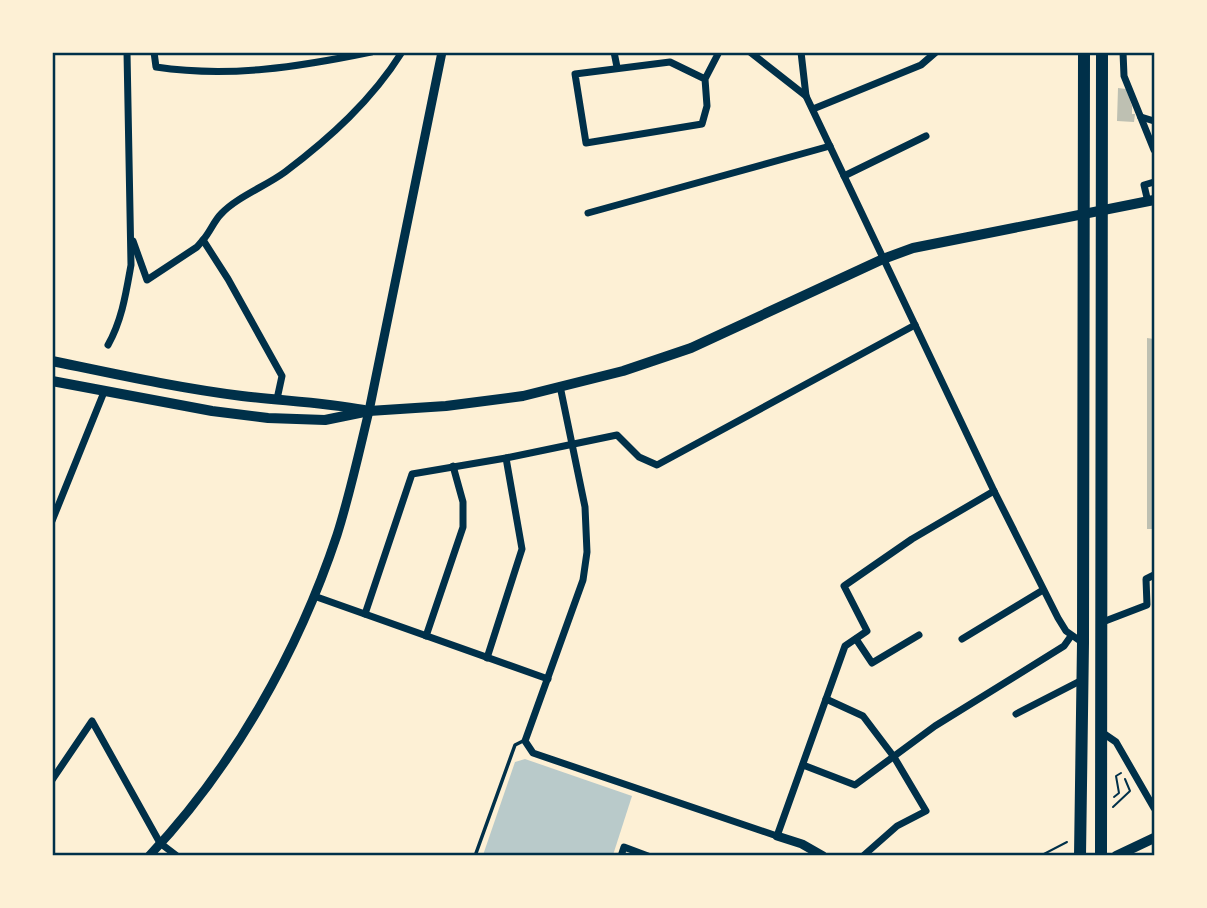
<svg xmlns="http://www.w3.org/2000/svg" width="1207" height="908" font-family="Montserrat,sans-serif">
  <rect width="100%" height="100%" fill="#fdf0d5"/>
  <path fill="#b9caca" d="M525,759L632,796L613,855H483L515,762Z"/>
  <g fill="#bec0b2">
    <path d="M1118,88L1126,89L1132,106V114H1135L1134,122L1117,121Z"/>
    <path d="M1147,338L1154,339V529H1147Z"/>
  </g>
  <g fill="none" stroke-linecap="round" stroke-linejoin="round">
    <g stroke="#003049" stroke-width="2">
      <path d="M1114,797L1119,793L1116,776L1121,773"/>
      <path d="M1113,807L1130,791L1125,779"/>
      <path d="M1040,856L1067,842"/>
    </g>
    <path stroke="#003049" stroke-width="3.5" d="M475,856L515,745L523,741"/>
    <g stroke="#003049" stroke-width="7">
      <path d="M154,52L156,67C229,78 299,67 371,52"/>
      <path d="M614,52L617,67"/>
      <path d="M750,52L806,96"/>
      <path d="M801,52L806,96L994,491L1058,618L1066,631L1083,643"/>
      <path d="M1123,52L1124,76L1154,150"/>
      <path d="M705,79L670,62L575,74L586,143L702,124L707,106L705,79L719,52"/>
      <path d="M813,109L921,65L936,52"/>
      <path d="M1141,117L1154,121"/>
      <path d="M844,176L926,136"/>
      <path d="M1148,202L1144,185L1154,182"/>
      <path d="M588,213L830,146"/>
      <path d="M133,241L147,280L197,247L203,240"/>
      <path d="M108,345C122,320 126,293 131,265L127,52"/>
      <path d="M560,386L585,507L587,552L583,580L525,741L533,753L777,836L845,646L867,631L844,586L912,539L994,491"/>
      <path d="M277,399L282,376L228,279L203,240C210,232 214,221 221,214C237,197 266,186 285,172C330,138 372,100 402,52"/>
      <path d="M52,521L104,392"/>
      <path d="M314,596L548,679"/>
      <path d="M365,614L412,474L506,458L617,435L639,457L657,465L915,325"/>
      <path d="M1100,623L1147,605L1146,579L1154,575"/>
      <path d="M426,636L463,527V502L453,466"/>
      <path d="M856,639L872,663L919,635"/>
      <path d="M962,639L1043,590"/>
      <path d="M487,658L522,549L506,458"/>
      <path d="M826,699L863,716L894,757L926,811L897,826L863,856"/>
      <path d="M1016,714L1082,680"/>
      <path d="M1100,731L1116,742L1154,808"/>
      <path d="M803,765L855,785L935,726L1064,646L1071,636"/>
      <path d="M52,780L92,721L160,843L177,856"/>
      <path d="M621,856L624,847L648,856"/>
    </g>
    <g stroke="#003049" stroke-width="9">
      <path d="M777,836L802,844L823,856"/>
      <path d="M149,856C234,766 298,652 337,535C350,494 359,452 369,411L442,52"/>
    </g>
    <path stroke="#003049" stroke-width="10" d="M1116,856L1154,838"/>
    <g stroke="#003049" stroke-width="10">
      <path d="M52,361C115,374 178,388 242,396C283,401 323,402 364,410"/>
      <path d="M52,381L212,411L268,418L325,420L369,411L446,406L523,396L623,371L691,348L883,259L913,248L1154,200"/>
    </g>
    <g stroke="#003049" stroke-width="12">
      <path d="M1080,856L1083,643L1084,52"/>
      <path d="M1101,856L1102,52"/>
    </g>
  </g>
  <rect width="1207" height="908" fill="none" stroke="#fdf0d5" stroke-width="108"/>
  <rect x="54" y="54" width="1099" height="800" fill="none" stroke="#003049" stroke-width="2.5"/>
</svg>
